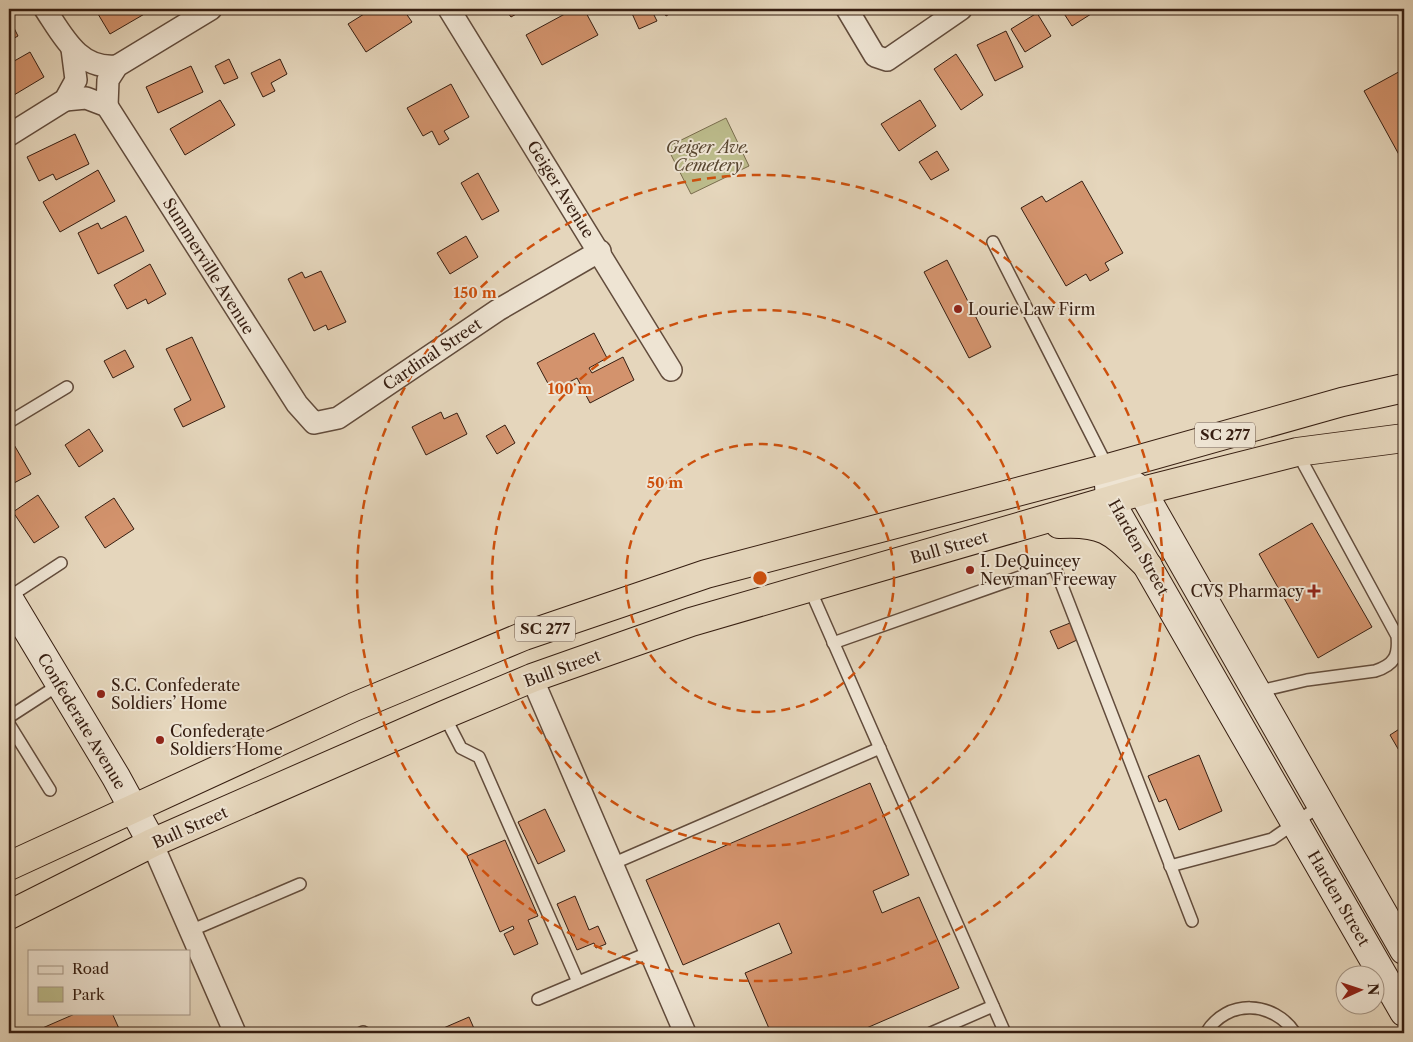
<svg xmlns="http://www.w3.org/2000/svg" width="1413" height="1042" font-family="'Libre Caslon Text',serif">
  <rect width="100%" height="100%" fill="#e5d6bc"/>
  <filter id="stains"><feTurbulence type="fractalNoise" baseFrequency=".004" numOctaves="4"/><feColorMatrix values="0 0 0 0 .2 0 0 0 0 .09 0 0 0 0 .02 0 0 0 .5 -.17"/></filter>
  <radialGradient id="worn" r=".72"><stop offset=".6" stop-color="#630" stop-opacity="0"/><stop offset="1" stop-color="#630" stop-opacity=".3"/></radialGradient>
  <path fill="#bcbc8c" stroke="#796d4e" d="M726,118L749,166L691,194L667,147Z"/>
  <g fill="#d3936d" stroke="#361e11">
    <path d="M107,9H153L110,34L98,14Z"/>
    <path d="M372,9H403L412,22L366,52L348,24Z"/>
    <path d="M505,9H525L511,17Z"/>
    <path d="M574,9H584L598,35L542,65L526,35Z"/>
    <path d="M630,9H651L657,21L639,29Z"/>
    <path d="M662,9H678L666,16Z"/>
    <path d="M1061,9H1099L1072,26Z"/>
    <path d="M1037,13L1051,36L1025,52L1011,29Z"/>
    <path d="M9,18L18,36L9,41Z"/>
    <path d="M1006,31L1023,67L995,81L977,45Z"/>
    <path d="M30,52L44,77L9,98V64Z"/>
    <path d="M956,54L983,95L961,110L934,69Z"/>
    <path d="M229,59L238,78L224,84L215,66Z"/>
    <path d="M280,59L287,74L271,83L275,91L263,97L251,73Z"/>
    <path d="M191,66L203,92L158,113L146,87Z"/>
    <path d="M1404,69V161L1403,162L1364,91Z"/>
    <path d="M451,84L469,117L444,131L449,139L439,145L432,131L423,136L407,108Z"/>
    <path d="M220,100L235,125L185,155L170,129Z"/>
    <path d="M920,100L936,126L899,151L881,124Z"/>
    <path d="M75,134L89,164L56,180L53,174L39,181L27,157Z"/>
    <path d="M937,151L949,170L931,180L919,162Z"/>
    <path d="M98,170L115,201L60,232L43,202Z"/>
    <path d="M478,173L499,211L482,220L461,183Z"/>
    <path d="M1082,181L1123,253L1105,263L1109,270L1090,281L1086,274L1066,286L1021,208L1042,196L1046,202Z"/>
    <path d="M126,216L144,251L98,274L78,233L98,223L101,229Z"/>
    <path d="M466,236L478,257L450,274L437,253Z"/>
    <path d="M947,260L991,347L969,358L924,272Z"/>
    <path d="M150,264L166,294L148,304L146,299L127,309L114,285Z"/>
    <path d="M321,271L346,322L328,330L326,325L314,331L288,279L302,272L305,278Z"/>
    <path d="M594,333L607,358L589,368L592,373L623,357L634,380L590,403L577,378L552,391L537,363Z"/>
    <path d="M192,337L225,407L183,427L174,409L191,400L166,349Z"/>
    <path d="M125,350L134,367L113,378L104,361Z"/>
    <path d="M441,412L444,419L457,413L467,434L426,455L412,427Z"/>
    <path d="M505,425L515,443L497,454L486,436Z"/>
    <path d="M89,429L103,451L79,467L65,445Z"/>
    <path d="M13,443L31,474L14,483L9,474V445Z"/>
    <path d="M38,495L59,527L34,543L13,512Z"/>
    <path d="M114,498L134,529L105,548L85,517Z"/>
    <path d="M1312,523L1372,627L1318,658L1259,554Z"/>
    <path d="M1070,623L1077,640L1058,649L1050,631Z"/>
    <path d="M1404,726V759L1390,735Z"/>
    <path d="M1199,755L1222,811L1179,830L1166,799L1159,802L1148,776Z"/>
    <path d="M870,783L909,875L873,891L882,913L919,897L959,988L855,1033H771L745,973L792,953L779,923L683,965L646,880Z"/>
    <path d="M545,809L565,851L538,864L518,822Z"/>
    <path d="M505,840L538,916L528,920L538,944L514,955L504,934L514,929L513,926L500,932L467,856Z"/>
    <path d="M575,896L589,930L598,926L606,944L596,948L594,943L577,950L557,904Z"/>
    <path d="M77,1013H112L121,1033H31Z"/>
    <path d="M469,1017L476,1033H432Z"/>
  </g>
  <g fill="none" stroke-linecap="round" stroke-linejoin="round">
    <g stroke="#624c3c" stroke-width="14">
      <g id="lane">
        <path d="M993,242L1108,468"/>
        <path d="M9,422L67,387"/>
        <path d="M809,587L1005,1033"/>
        <path d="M9,597L61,563"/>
        <path d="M833,643L1054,565L1192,921"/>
        <path d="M1256,692L1307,680L1375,671C1394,665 1399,656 1397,636L1297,452"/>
        <path d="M444,715L461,748L479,757L578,982"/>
        <path d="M9,717L60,684"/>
        <path d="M9,724L50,790"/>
        <path d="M612,864L880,748"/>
        <path d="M1170,866L1272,839L1321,805"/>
        <path d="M190,931L300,884"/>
        <path d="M538,999L650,952"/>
        <path d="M361,1033L363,1032"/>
        <path d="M931,1033L993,1006"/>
        <path d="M1206,1033C1227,998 1274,1001 1295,1033"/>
      </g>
    </g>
    <g stroke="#624c3c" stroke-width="24">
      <g id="street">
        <path d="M45,9C63,36 79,70 117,66"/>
        <path d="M449,9L671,370"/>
        <path d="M847,9L875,56L887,60L961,9"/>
        <path d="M65,100L86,98L107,106L297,404L314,423L338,418L498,310L600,251"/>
        <path d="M107,106L108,80L117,66L211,9"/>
        <path d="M9,135L65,100L76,80L72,49"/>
        <path d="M532,678L685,1033"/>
        <path d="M152,843L235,1033"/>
      </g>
    </g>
    <g stroke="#361e11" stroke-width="30">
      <g id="secondary">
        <path d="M1108,468L1110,501L1404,1012"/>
        <path d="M1124,479L1142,491L1404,950"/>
        <path d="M9,599L116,777L152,843"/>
      </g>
    </g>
    <g stroke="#361e11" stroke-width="30">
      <g id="highway">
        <path d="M1059,524C1108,521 1115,534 1148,566"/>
        <path d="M9,866L354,707L524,636L706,574L1108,468L1342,402L1404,388"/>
        <path d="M9,915L152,843L444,715L532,678L691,622L1142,491L1297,452L1404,438"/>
      </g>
    </g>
    <use href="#lane" stroke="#eee4d3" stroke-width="11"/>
    <use href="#street" stroke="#eee4d3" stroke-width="21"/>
    <use href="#secondary" stroke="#eee4d3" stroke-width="28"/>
    <use href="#highway" stroke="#e5d6bc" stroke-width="28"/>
  </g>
  <g fill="none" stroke="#cd500d" stroke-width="2.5" stroke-dasharray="9 6">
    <circle cx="760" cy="578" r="134"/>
    <circle cx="760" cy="578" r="268"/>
    <circle cx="760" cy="578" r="403"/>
  </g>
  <g fill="#8f2418" stroke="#eee4d3" stroke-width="2">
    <circle cx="958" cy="309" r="5"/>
    <circle cx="970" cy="570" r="5"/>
    <path d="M1311.5 583.5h5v5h5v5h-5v5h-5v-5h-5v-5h5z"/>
    <circle cx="101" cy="694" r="5"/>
    <circle cx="160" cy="740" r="5"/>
  </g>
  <g text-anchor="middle" stroke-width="4" stroke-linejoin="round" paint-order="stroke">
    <g fill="#eee4d3" stroke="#6d594b" stroke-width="1">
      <rect x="1195" y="422.5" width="60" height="25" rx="4"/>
      <rect x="515" y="616.5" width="60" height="25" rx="4"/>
    </g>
    <g font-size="15" font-weight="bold" fill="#361e11">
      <text x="1225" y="440">SC 277</text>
      <text x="545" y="634">SC 277</text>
    </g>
    <g font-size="16" font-style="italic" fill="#584630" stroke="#eee4d3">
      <text x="708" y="153">Geiger Ave.<tspan x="708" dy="18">Cemetery</tspan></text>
    </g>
    <g font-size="16" fill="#361e11" stroke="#eee4d3">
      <text transform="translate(561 189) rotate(58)" y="6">Geiger Avenue</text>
      <text transform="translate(209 266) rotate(58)" y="6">Summerville Avenue</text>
      <text transform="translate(432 354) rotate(-34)" y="6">Cardinal Street</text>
      <text transform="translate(949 547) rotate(-16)" y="6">Bull Street</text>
      <text transform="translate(1139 547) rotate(61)" y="6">Harden Street</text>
      <text transform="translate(562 668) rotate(-20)" y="6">Bull Street</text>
      <text transform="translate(82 721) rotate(59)" y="6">Confederate Avenue</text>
      <text transform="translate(190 827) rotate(-24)" y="6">Bull Street</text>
      <text transform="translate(1339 898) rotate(60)" y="6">Harden Street</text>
    </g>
    <g font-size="16" fill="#361e11" stroke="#eee4d3" text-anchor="start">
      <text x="968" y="315">Lourie Law Firm</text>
      <text x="980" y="567">I. DeQuincey<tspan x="980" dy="18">Newman Freeway</tspan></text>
      <text x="1304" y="597" text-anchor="end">CVS Pharmacy</text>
      <text x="111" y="691">S.C. Confederate<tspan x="111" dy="18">Soldiers’ Home</tspan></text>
      <text x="170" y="737">Confederate<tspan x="170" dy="18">Soldiers Home</tspan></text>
    </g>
  </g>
  <circle cx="760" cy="578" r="8" fill="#cd500d" stroke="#eee4d3" stroke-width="2.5"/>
  <g font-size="15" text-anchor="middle" font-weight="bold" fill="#cd500d" stroke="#eee4d3" stroke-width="4" stroke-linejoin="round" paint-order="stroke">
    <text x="475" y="298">150 m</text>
    <text x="570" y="394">100 m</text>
    <text x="665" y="488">50 m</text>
  </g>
  <rect width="1413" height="1042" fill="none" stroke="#e5d6bc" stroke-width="30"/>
  <rect x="10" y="10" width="1393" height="1022" fill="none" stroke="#361e11" stroke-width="2.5"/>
  <rect x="15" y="15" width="1383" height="1012" fill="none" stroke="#361e11"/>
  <rect x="28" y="950" width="162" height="65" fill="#eee4d3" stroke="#a49585"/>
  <rect x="38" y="966" width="25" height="8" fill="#eee4d3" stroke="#a49585"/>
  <text x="72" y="974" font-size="15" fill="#361e11">Road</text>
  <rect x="38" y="987" width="25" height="15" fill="#bcbc8c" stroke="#a49585"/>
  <text x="72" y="1000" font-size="15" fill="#361e11">Park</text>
  <g transform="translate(1360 990) rotate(87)"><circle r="24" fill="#eee4d3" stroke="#a49585"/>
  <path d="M0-4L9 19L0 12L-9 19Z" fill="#8f2418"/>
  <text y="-8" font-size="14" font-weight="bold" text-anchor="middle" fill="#361e11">N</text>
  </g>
  <rect width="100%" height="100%" filter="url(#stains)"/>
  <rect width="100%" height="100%" fill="url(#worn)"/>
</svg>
